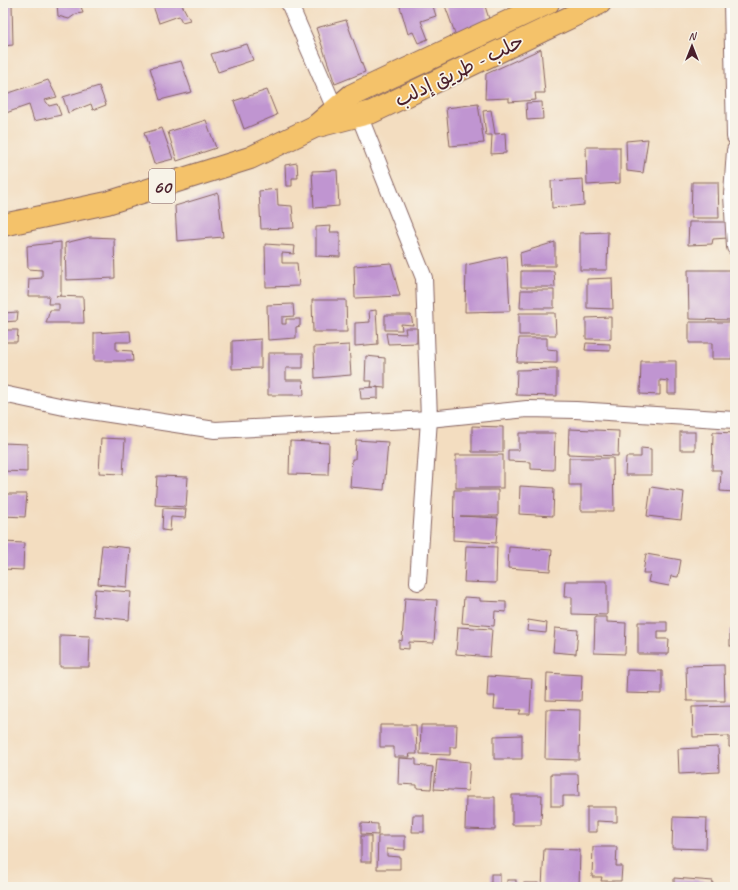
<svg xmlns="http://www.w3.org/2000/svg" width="738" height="890" font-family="Caveat,'Playpen Sans Arabic',sans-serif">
  <rect width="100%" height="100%" fill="#f7f3e8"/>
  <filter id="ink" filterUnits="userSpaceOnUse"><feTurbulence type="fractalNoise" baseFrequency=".025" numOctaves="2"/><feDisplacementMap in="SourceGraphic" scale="8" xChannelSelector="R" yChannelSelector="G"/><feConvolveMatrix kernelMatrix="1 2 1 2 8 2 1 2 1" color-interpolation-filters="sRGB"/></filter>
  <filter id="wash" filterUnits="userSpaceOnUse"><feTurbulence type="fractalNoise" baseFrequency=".012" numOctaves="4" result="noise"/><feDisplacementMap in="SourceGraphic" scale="16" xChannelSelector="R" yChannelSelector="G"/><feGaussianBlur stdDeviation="0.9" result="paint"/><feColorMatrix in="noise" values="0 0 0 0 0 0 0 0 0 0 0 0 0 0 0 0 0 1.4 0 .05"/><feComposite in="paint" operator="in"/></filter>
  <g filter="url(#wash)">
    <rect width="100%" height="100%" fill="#f3ddc0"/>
    <g id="blocks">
      <g fill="#c095d1">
        <path d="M3,3H12L13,45L3,46Z"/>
        <path d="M57,3H80L83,13L76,14L69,19L58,16Z"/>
        <path d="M152,3H181L190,20L182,22L179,16L159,23Z"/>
        <path d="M399,3H432L436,16L421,21L428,39L418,43L413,32L408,34Z"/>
        <path d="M444,3H484L490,22L456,36Z"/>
        <path d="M346,20L365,72L335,84L316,28Z"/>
        <path d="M247,44L253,60L218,72L211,54Z"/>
        <path d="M541,49L545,93H535L536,100L509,102V98L485,99L486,74Z"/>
        <path d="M181,61L192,92L160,100L150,68Z"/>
        <path d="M48,80L57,97L45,100L49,106L57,104L61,115L34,121L29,105L3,114V95Z"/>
        <path d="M99,86L106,105L93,110L91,104L68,113L63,97Z"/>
        <path d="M267,90L277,115L244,129L234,101Z"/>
        <path d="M542,102L543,119L527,120L526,103Z"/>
        <path d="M478,104L484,143L450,146L446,108Z"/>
        <path d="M491,110L495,134L505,133L506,153L491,154L492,135H486L483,111Z"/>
        <path d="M206,120L216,148L177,161L168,132Z"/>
        <path d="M162,128L173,159L154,164L144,133Z"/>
        <path d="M648,139L643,173L627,171L626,141Z"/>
        <path d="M586,147H620V183L587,185Z"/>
        <path d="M297,163L298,178H292V186H286L285,165Z"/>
        <path d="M337,170L339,206L314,208L312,171Z"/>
        <path d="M583,179L584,205L552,208L551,181Z"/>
        <path d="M692,182H718L719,218H691Z"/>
        <path d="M277,189L278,205L292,206L294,228L261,229L259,191Z"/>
        <path d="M218,193L223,237L177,241L175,206Z"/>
        <path d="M689,222H727L728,238L713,239L712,244L688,245Z"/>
        <path d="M331,226L330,232H340V257L316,256V227Z"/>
        <path d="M608,232L607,270H580V233Z"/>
        <path d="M90,237L114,238L115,278L66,280L65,243Z"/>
        <path d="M61,242V295L56,296L83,297L84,323H46L50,310H59V304H48L49,296H28L29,279L42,278V270L28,269L27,246Z"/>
        <path d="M555,242V266H521L520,253Z"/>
        <path d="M265,244L295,246L294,254L282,253V263H297L299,286L266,287Z"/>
        <path d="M507,256L510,311L465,312L466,265Z"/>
        <path d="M391,263L400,296L355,298L354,266Z"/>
        <path d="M688,270H734L733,320L689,319Z"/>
        <path d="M521,271H554L555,287H521Z"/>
        <path d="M612,278L613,309L587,308V279Z"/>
        <path d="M521,290H554V308H520Z"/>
        <path d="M312,300H346L347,332H313Z"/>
        <path d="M293,304L294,316L282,317V324H286V319H300V326L296,327V338L268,340L267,305Z"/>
        <path d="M376,310L378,344L355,346V323L370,322L369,311Z"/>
        <path d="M18,312L17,321L3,322V313Z"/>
        <path d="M519,313H555L556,335H519Z"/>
        <path d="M385,315H411L413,325L401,324L402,330H385Z"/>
        <path d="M611,317V339H586V318Z"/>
        <path d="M689,322H733L732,359H712V343H689Z"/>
        <path d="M405,328H417V343L388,344L386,333L406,334Z"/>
        <path d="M3,330H18L17,342H3Z"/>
        <path d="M130,331L131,342H116V350L132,351L133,361H94V333Z"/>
        <path d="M519,338H547V349L557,350V363L517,362Z"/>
        <path d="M261,339V368L232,369V341Z"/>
        <path d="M586,343L610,344V351L585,350Z"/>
        <path d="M349,345L351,375L315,378L314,347Z"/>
        <path d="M268,353H303V368H286V380H303L304,395H268Z"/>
        <path d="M366,356L385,358V388L371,387L372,381H365Z"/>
        <path d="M641,361H676V394H668V381L660,380V395L640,394Z"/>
        <path d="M557,369V396L516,395L517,370Z"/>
        <path d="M378,387V398L361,399L360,388Z"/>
        <path d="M472,426L503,427V452H472Z"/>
        <path d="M569,429L619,431L618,456L568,454Z"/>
        <rect x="680" y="432" width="15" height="18"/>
        <path d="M713,432L735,433V492L720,491L721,470H712Z"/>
        <path d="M519,433H555L554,470L531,469V462L508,461V450H519Z"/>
        <path d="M101,438L125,439L123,474L99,473Z"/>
        <path d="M356,440L388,442L384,490L350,487L352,459H355Z"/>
        <path d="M290,441L329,443L328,475L289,474Z"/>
        <path d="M3,443L27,444V472L3,471Z"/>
        <path d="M641,448L651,449V475H625L626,457H641Z"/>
        <rect x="456" y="455" width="47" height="33"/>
        <path d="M569,458H613L614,511H581V485H569Z"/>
        <path d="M157,476L188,477L186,507L155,505Z"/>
        <path d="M520,486L554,488L553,516L519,514Z"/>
        <path d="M651,487L684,492L681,520L647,516Z"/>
        <path d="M454,490H498V516H460L498,518L496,543L453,540Z"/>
        <path d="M3,494H27L25,517L3,516Z"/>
        <path d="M163,508L186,509L185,518L171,517L170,531L162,530Z"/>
        <path d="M3,542L24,543L23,570L3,569Z"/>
        <path d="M102,545L130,548L127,587L98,584Z"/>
        <path d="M466,546L497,547L496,583L464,582Z"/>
        <path d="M509,547L552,550L550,571L508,568Z"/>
        <path d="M646,554L681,560L678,577L671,576L669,586L648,582L650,573H643Z"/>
        <path d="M565,581H607V615L572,614V597H564Z"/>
        <path d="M95,589L131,592L129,620L93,616Z"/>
        <path d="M464,597L480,598V601L506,602V612L495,611L494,626L462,623Z"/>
        <path d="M405,598L437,600L434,643L409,642V649L399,648V640L402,641Z"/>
        <path d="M595,617H607V622L626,623L625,654L594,653Z"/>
        <path d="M528,620L547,623L546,633L527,631Z"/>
        <path d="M638,622H667V631H658V639H669L668,654H638Z"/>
        <path d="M458,627L492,629L490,657L456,654Z"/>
        <path d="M555,628L578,630L576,654L553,652Z"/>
        <rect x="730" y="630" width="5" height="16"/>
        <path d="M60,635L90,636L89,667H60Z"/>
        <path d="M724,665L725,701H687L686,666Z"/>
        <path d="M627,670L662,671V694L626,693Z"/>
        <path d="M547,673L582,675L581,701L546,700Z"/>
        <path d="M488,676L532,679L530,714H519L521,710L494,709L495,696H487Z"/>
        <path d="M735,706V747H729V736L693,737L692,707Z"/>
        <path d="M546,709L580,710L579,760L545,759Z"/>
        <path d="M380,725H416L417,754H409L410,757H394V747H380Z"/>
        <path d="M421,725H457L456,747H450V755L420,754Z"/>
        <path d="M522,735V759H494V736Z"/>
        <path d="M718,747L719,772L679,774L678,749Z"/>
        <path d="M399,758L416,759V765L433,767L431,789L417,788V785L398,784Z"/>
        <path d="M437,759L470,762L468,791L434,789Z"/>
        <path d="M551,774H578L579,796H563V806H551Z"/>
        <path d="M512,795H542L541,825H512Z"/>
        <path d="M466,797H495V830L465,829Z"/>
        <path d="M587,807H617V822L597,821V832H587Z"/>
        <path d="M413,815H424V832H412Z"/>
        <path d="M673,817L707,818L706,849L672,848Z"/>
        <path d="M361,823L378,824V835L361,834Z"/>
        <rect x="361" y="836" width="10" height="26"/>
        <path d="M378,836H405V850L387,849V856L400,857V869H377Z"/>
        <path d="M593,847H617L616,866H622L621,881H601L602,877H592Z"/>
        <path d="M544,849L580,850L579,887H542Z"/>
        <rect x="491" y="874" width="9" height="13"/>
        <path d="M674,878L713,881L712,887H674Z"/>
        <rect x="507" y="880" width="9" height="7"/>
        <rect x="524" y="883" width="14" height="4"/>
      </g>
    </g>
  </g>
  <g filter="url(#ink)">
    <use href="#blocks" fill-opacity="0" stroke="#85625f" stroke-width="1"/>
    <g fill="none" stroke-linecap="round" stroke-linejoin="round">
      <g stroke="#85625f" stroke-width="18">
        <g id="street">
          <path d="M289,3L335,109"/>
          <path d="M732,3L735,137"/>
          <path d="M359,115L424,278L429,419L418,582"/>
          <path d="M735,150L732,194L735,247"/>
          <path d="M3,394L64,407L215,430L429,419L527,409L576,410L735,420"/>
        </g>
      </g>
      <g stroke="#85625f" stroke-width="24">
        <g id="primary">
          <path d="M318,124L352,95L548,3"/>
          <path d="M3,225L107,203L250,158L314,127L372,112L600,3"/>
        </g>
      </g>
      <use href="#street" stroke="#fff" stroke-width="16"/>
      <use href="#primary" stroke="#f4c26a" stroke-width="22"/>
    </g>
  </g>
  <g text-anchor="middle" stroke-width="3.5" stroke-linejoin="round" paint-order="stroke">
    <rect fill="#f7f3e8" stroke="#7e5f64" stroke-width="1" x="149" y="169" width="26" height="34" rx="3"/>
    <g font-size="19" font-weight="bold" fill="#4a1f2b">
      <text x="162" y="193">60</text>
    </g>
    <g font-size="20" fill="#4a1f2b" stroke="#f7f3e8">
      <text transform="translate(459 70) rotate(-26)" y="7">حلب - طريق إدلب</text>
    </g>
  </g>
  <rect width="738" height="890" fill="none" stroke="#f7f3e8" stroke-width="16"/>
  <g transform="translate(692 46)" stroke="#f7f3e8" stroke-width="3" paint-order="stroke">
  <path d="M0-3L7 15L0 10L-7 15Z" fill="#4a1f2b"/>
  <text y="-6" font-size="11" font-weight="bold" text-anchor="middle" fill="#4a1f2b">N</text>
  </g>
</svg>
